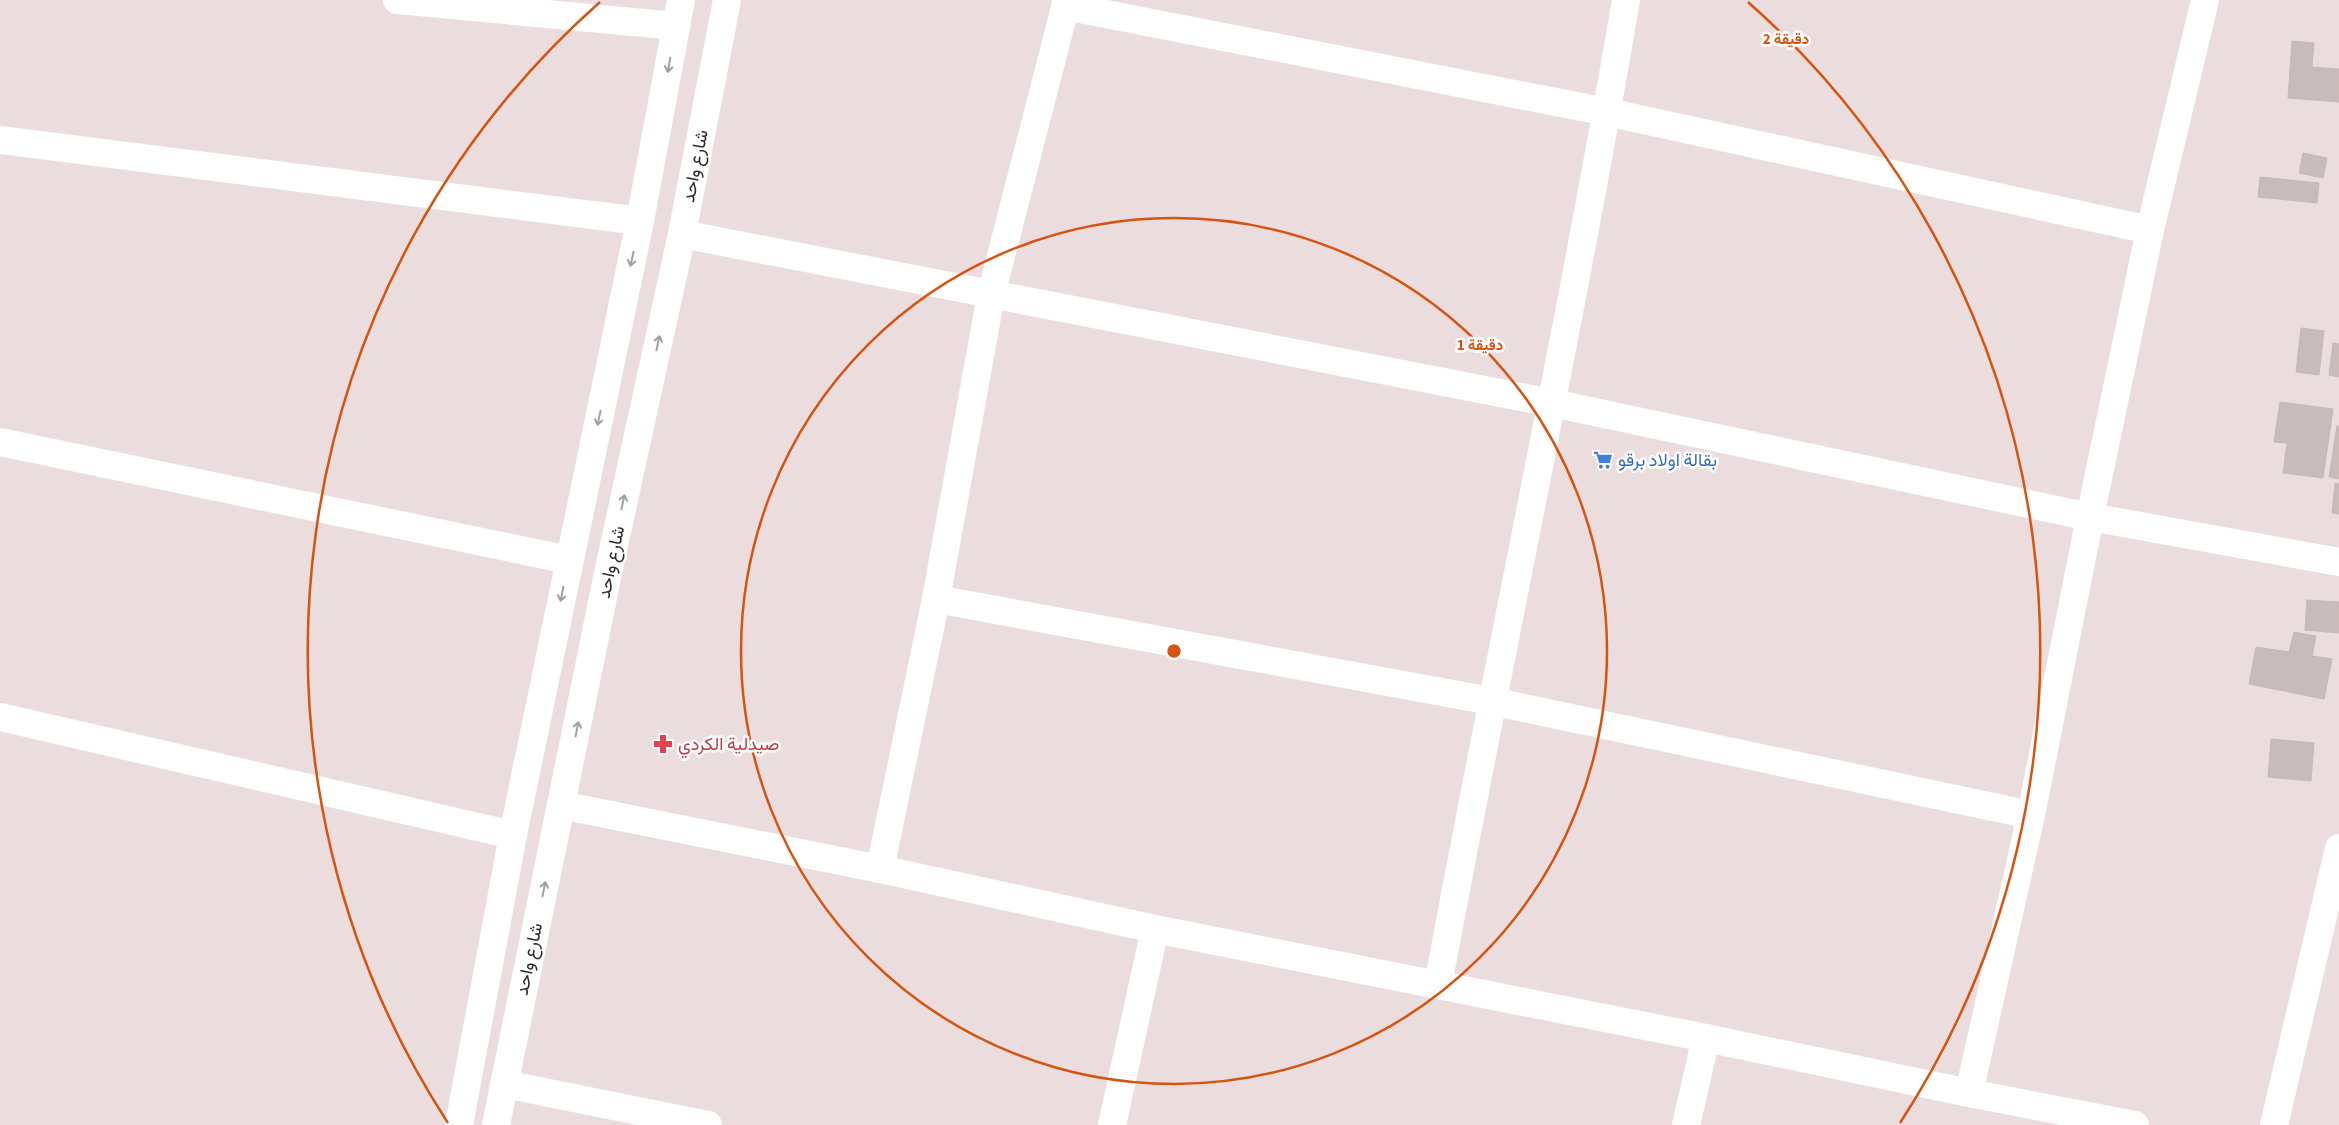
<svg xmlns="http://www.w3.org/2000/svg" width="2339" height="1125" font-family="'Source Sans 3',Vazirmatn,sans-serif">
  <rect width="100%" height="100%" fill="#ebdddd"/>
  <g fill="#c7bcbb" stroke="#c6b8b6">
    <path d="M2292,41L2314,43L2312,67L2339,69V102L2288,98Z"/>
    <path d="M2303,153L2327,158L2323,178L2299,173Z"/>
    <path d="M2260,177L2319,183L2317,203L2258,197Z"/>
    <path d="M2301,328L2324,331L2319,375L2296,372Z"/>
    <path d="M2333,343L2339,344V377L2329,375Z"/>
    <path d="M2280,402L2333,409L2323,478L2283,473L2287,443L2274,442Z"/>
    <path d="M2337,426H2339V479L2329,477Z"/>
    <path d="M2335,483L2339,484V514L2332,513Z"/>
    <path d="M2307,600L2339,602V633L2305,630Z"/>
    <path d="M2294,632L2316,636L2312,656L2332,659L2324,699L2249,684L2256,647L2289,652Z"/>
    <path d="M2271,739L2314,743L2311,781L2268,777Z"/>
  </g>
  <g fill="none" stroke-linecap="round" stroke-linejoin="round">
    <g stroke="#fff" stroke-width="28">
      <path d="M397,0L676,26"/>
      <path d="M1065,6L1607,112L2150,230"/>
      <path d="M0,140L640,221"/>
      <path d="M682,234L1552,403L2090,517L2339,562"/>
      <path d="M0,442L569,560"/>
      <path d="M936,599L1491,701L2031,815"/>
      <path d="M0,717L513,835"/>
      <path d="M561,805L880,869L1155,929L1706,1038L1969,1093L2135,1125"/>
      <path d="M880,869L936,599L991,295L1067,0"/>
      <path d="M1438,985C1499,656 1570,329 1626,0"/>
      <path d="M504,1084L708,1125"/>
      <path d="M1969,1093L2031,815L2090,517L2150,230L2205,0"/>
      <path d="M1112,1125L1155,929"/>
      <path d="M1686,1125L1706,1038"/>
      <path d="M2274,1125L2339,848"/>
    </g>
    <g stroke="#fff" stroke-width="28">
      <path d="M459,1125L513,835L640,221L681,0"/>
      <path d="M496,1125L608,573L682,234L727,0"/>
    </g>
  </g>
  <defs><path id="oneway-shaft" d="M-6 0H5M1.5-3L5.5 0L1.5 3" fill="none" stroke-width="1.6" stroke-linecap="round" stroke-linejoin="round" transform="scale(1.25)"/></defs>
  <g stroke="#9f9f9f">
    <use href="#oneway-shaft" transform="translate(669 65) rotate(100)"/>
    <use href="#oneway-shaft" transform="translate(632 259) rotate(102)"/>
    <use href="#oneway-shaft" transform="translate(658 343) rotate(-78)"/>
    <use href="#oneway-shaft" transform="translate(599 418) rotate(102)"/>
    <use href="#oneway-shaft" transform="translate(623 502) rotate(-78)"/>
    <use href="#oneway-shaft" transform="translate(562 594) rotate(101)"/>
    <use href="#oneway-shaft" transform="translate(577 729) rotate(-79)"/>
    <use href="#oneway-shaft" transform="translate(544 889) rotate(-78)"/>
  </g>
  <g fill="none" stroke="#d5540f" stroke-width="2.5">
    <circle cx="1174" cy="651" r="433"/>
    <path d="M448 1123A866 866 0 0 1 600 2M1748 2A866 866 0 0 1 1900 1123"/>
  </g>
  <defs>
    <g id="supermarket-bare" transform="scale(1.5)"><path d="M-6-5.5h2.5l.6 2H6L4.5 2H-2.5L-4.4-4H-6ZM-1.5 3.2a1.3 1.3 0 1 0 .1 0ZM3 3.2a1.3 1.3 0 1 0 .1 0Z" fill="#3f7fe0" stroke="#fff" stroke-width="2.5" paint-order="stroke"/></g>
    <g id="pharmacy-bare" transform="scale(1.5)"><path d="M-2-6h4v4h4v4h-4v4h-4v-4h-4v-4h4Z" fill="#e0444e" stroke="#fff" stroke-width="2.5" paint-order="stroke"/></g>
  </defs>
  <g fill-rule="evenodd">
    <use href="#supermarket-bare" x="1603" y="460"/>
    <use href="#pharmacy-bare" x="663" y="744"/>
  </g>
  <g text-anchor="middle" stroke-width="5" stroke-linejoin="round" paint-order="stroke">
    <g font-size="18" fill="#2a2a2a" stroke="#fff">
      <text transform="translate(695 166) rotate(-79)" y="6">شارع واحد</text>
      <text transform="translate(611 562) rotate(-78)" y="6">شارع واحد</text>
      <text transform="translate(529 959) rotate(-78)" y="6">شارع واحد</text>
    </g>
    <g font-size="18" fill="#366cbe" stroke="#fff" text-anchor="start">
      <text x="1618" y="466">بقالة اولاد برقو</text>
    </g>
    <g font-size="18" fill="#be3a42" stroke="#fff" text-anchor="start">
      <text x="678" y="750">صيدلية الكردي</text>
    </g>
  </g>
  <circle cx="1174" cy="651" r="8" fill="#d5540f" stroke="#fff" stroke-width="2.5"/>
  <g font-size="15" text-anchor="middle" font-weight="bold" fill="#d5540f" stroke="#fff" stroke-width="5" stroke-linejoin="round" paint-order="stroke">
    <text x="1786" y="44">2 دقيقة</text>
    <text x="1480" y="350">1 دقيقة</text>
  </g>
</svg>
